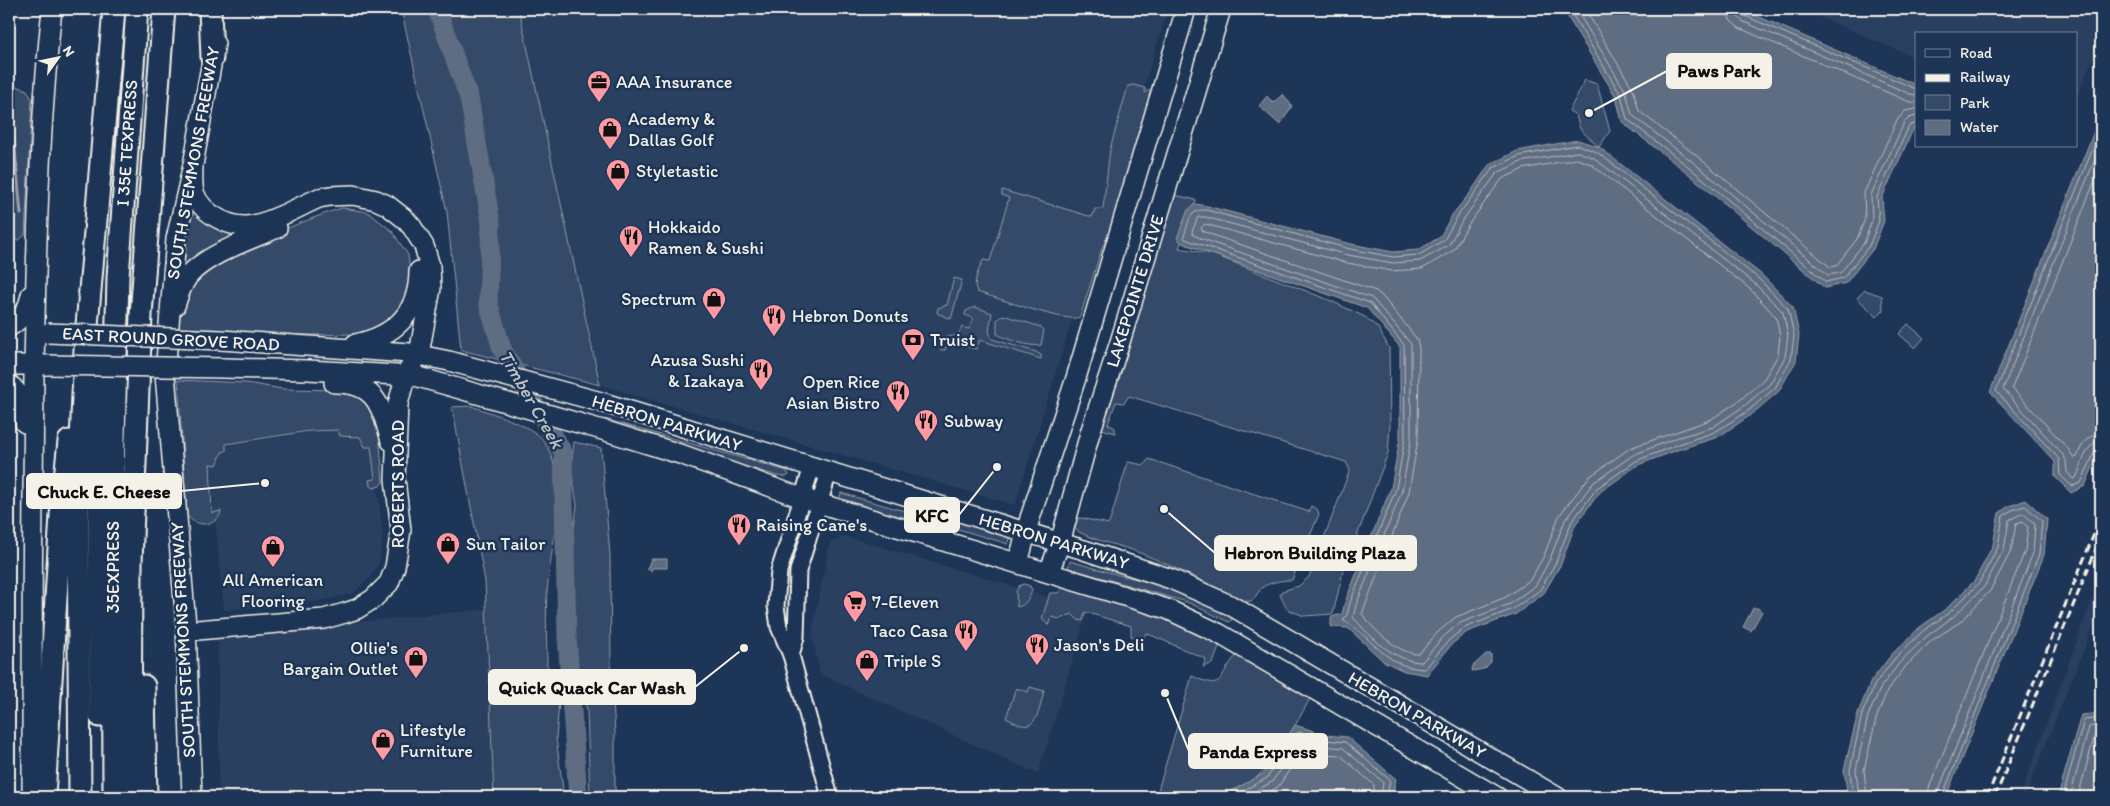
<svg xmlns="http://www.w3.org/2000/svg" width="2110" height="806" font-family="Itim,sans-serif">
  <rect width="100%" height="100%" fill="#1d3557"/>
  <filter id="ink" filterUnits="userSpaceOnUse"><feTurbulence type="fractalNoise" baseFrequency=".02" numOctaves="2"/><feDisplacementMap in="SourceGraphic" scale="10" xChannelSelector="R" yChannelSelector="G"/><feConvolveMatrix kernelMatrix="1 2 1 2 8 2 1 2 1" color-interpolation-filters="sRGB"/></filter>
  <g filter="url(#ink)">
    <g fill="#2a4060">
      <path d="M519,9H1168L1015,505L600,385Z"/>
      <path d="M1801,9H2101V40L2076,99V34H1916V58Z"/>
      <path d="M341,427L371,434L383,536L379,563L370,578L352,594L302,604L224,610L208,448Z"/>
      <path d="M845,536L1088,609L1038,774L820,674L812,636L816,611L830,543Z"/>
      <path d="M2101,574V606L2025,797H2020Z"/>
      <path d="M488,609L496,797H219L218,636Z"/>
    </g>
    <g fill="#354a67" stroke="#949ea8">
      <path d="M401,9H519L600,385L461,350L447,212Z"/>
      <path d="M1585,80L1597,84L1610,131L1599,147L1580,129L1576,115L1569,111Z"/>
      <path d="M14,85L27,90L32,99L25,235L19,240H9V86Z"/>
      <path d="M1133,85L1145,88V93L1149,90L1152,94L1111,230L1102,248L1080,317C1068,324 996,297 977,292C972,282 979,270 983,260L990,261L1009,198L1002,195V190L1092,217L1095,209H1103L1110,149L1128,86Z"/>
      <path d="M1170,194L1196,200L1179,248L1212,254L1329,300L1365,317L1378,328L1389,348L1390,426L1388,453L1342,576L1333,614L1304,616L1287,609L1280,595L1282,591L1299,586L1309,577L1350,470L1346,462L1129,396L1124,403L1116,402L1108,424L1115,428V433L1102,429L1100,424Z"/>
      <path d="M192,203L251,228L184,276L180,268Z"/>
      <path d="M342,208L368,212L392,231L408,255L411,280L408,300L392,320L366,333L356,334L309,335L177,331C178,315 181,301 190,287C211,257 306,219 342,208Z"/>
      <path d="M954,278L962,280L951,319L937,313L938,308L947,305Z"/>
      <path d="M1865,290L1882,296L1883,310L1877,317L1857,298Z"/>
      <path d="M975,307L992,313L989,331L992,339L1036,352L1041,355V359L980,340L976,349L948,343L945,350H941L938,345L941,337C950,337 959,337 962,327L969,329L973,318L965,315L966,311Z"/>
      <path d="M1003,315L1041,327L1044,330L1041,345C1033,348 1005,339 997,334V320Z"/>
      <path d="M1908,324L1924,338L1915,348L1899,334Z"/>
      <path d="M178,380L246,383L283,389L341,390L358,394L372,410L379,432L383,482L380,486L374,488L370,486L369,480L375,479L371,447H365L360,437L340,436L338,430L309,431L226,444V451L222,452L217,465L210,464L212,513L221,511C219,527 194,528 187,515Z"/>
      <path d="M471,406C488,412 532,425 543,440C569,476 552,541 548,582C545,609 547,638 547,666L561,678L556,738L564,797H494L485,581L452,407Z"/>
      <path d="M605,419L787,471L789,475L786,477L778,476L606,426Z"/>
      <path d="M574,442L601,448L610,555L611,672L615,732V797H590L587,710L576,673L571,630L572,543L577,505L571,468Z"/>
      <path d="M1149,459L1309,512L1311,506L1317,509L1319,514L1292,580C1283,580 1270,582 1263,587C1255,593 1256,604 1244,601C1210,585 1176,567 1140,553C1120,545 1098,542 1079,532C1073,528 1073,525 1073,519L1081,518L1109,524L1128,462L1144,465Z"/>
      <path d="M841,493L897,509L953,520L1006,536L1009,538L1008,544L941,524L887,514L839,500Z"/>
      <path d="M1070,561L1119,575L1167,586L1230,615L1232,620L1229,622L1187,602L1068,568Z"/>
      <path d="M1024,584L1030,586L1032,590C1030,597 1025,606 1017,607L1016,592L1019,586Z"/>
      <path d="M1063,585L1162,616L1217,641L1219,647L1213,663L1203,667L1206,659L1146,633L1142,640L1131,636V626L1085,612L1083,621L1078,620L1072,614L1060,619L1052,617L1049,626L1042,619L1050,593H1058Z"/>
      <path d="M1237,655L1247,658L1311,697C1292,731 1265,785 1225,797C1213,801 1171,797 1156,797L1192,676C1227,692 1216,676 1237,655Z"/>
      <path d="M1030,687L1044,691C1041,701 1038,730 1022,725C1016,724 1011,720 1006,718L1016,688L1028,692Z"/>
    </g>
    <g fill="#5e6d82" stroke="#9aa2ab">
      <path d="M1563,9H1741L1916,85V123L1882,198L1884,221L1873,249L1846,283L1825,288L1685,171L1622,122L1616,97Z"/>
      <path d="M1283,94L1292,106L1280,125L1259,106L1267,96L1273,103Z"/>
      <path d="M2101,114V448L2085,486L2071,493L2055,477V462L1990,392Z"/>
      <path d="M1578,140L1599,147L1762,275L1793,307L1799,335L1796,361L1779,391L1751,415L1718,437L1680,449L1638,465L1600,492L1575,525L1561,564L1544,593L1516,614L1467,632L1452,644L1427,675L1404,671L1383,661L1348,628L1331,627V617L1342,614L1345,602L1391,488L1400,438V347L1367,308L1212,254L1182,243L1177,238L1188,210L1195,204L1207,206L1351,244L1393,252L1418,250L1440,237L1452,215L1470,193L1489,165L1517,151Z"/>
      <path d="M2026,500L2047,519L2044,555L1946,797H1848L1844,770L1858,713L1871,681L1892,654L1920,627L1947,608L1975,580L1993,545L1999,513L2009,506Z"/>
      <path d="M651,559H667V568H652L651,571L647,569Z"/>
      <path d="M1753,608H1758L1762,612L1751,631L1743,627Z"/>
      <path d="M1486,654H1491V662L1484,669L1472,671L1473,666Z"/>
      <path d="M2101,713V797H2058L2081,715Z"/>
      <path d="M1295,725L1326,735L1347,737L1396,779L1392,797H1220L1263,774Z"/>
    </g>
    <g fill="none" stroke-linecap="round" stroke-linejoin="round">
      <g stroke="#b8bcbf" stroke-width="1">
        <path d="M1569,9L1621,95L1627,119L1689,167L1826,282L1843,278L1869,246L1879,221L1877,197L1909,126L1916,123"/>
        <path d="M1576,9L1626,92L1632,115L1693,162L1828,275L1840,273L1864,243L1872,220L1871,195L1904,123L1909,118L1916,116"/>
        <path d="M1585,9L1633,89L1639,111L1697,156L1830,267L1836,266L1857,239L1865,219L1864,193L1897,120L1905,111L1916,109"/>
        <path d="M1727,9L1730,20L1739,28L1907,101L1916,103"/>
        <path d="M1735,9L1737,16L1742,21L1910,94L1916,95"/>
        <path d="M1741,9L1745,16L1916,89"/>
        <path d="M2101,128L1996,391L2059,459L2060,475L2072,486L2081,483L2095,451L2101,448"/>
        <path d="M2101,144L2003,389L2063,455L2066,461L2067,472L2073,479L2076,478C2082,465 2086,442 2101,441"/>
        <path d="M1578,145L1597,152L1759,279L1788,309L1794,335L1791,359L1775,388L1748,411L1715,432L1679,444L1636,461L1597,488L1571,523L1556,562L1540,590L1513,609L1464,628L1448,641L1425,669C1390,668 1377,645 1353,626C1349,623 1346,623 1343,620L1347,615L1350,603L1396,489L1405,438L1404,345L1370,303L1185,239L1184,236C1189,222 1189,209 1206,210L1350,249L1393,257L1419,255L1444,240L1457,217L1493,168L1519,156Z"/>
        <path d="M1578,152L1594,158L1754,283L1783,312L1788,335L1785,357L1770,384L1744,406L1713,427L1676,438L1633,455L1593,483L1565,520L1550,559L1536,585L1510,604L1460,623L1443,637L1422,662C1395,662 1370,637 1353,617L1356,605L1402,491L1411,439V344L1372,298L1216,244L1193,235L1192,232L1198,217H1205L1348,255L1393,263L1420,261L1449,245L1462,221L1497,173L1521,162Z"/>
        <path d="M1577,159L1591,164L1750,289L1776,317L1780,336L1778,355L1764,379L1740,400L1710,420L1630,448L1589,477L1559,516L1544,556L1530,580L1506,597L1456,617L1438,632L1419,654C1400,655 1372,629 1362,614L1409,492L1418,439L1419,348L1417,339L1382,296L1376,291L1218,237L1203,231L1201,228L1205,224L1347,263L1392,271L1422,269L1454,250L1468,225L1502,179L1523,169Z"/>
        <path d="M2101,165L2012,388L2069,450L2074,458L2077,457C2082,444 2086,435 2101,434"/>
        <path d="M1231,797L1267,778L1298,732L1326,740L1345,742L1390,780L1387,797"/>
        <path d="M1244,797L1272,782L1301,739L1324,746L1343,748L1383,782L1381,797"/>
        <path d="M1260,797L1278,787L1304,748L1323,754L1340,755L1374,785L1373,797"/>
        <path d="M1853,797L1850,770L1862,714L1875,684L1896,657L1923,631L1950,612L1979,583L1998,547L2003,516L2012,510L2025,506L2042,521L2039,554L1942,797"/>
        <path d="M1859,797L1856,770L1868,716L1881,687L1901,661L1927,636L1954,616L1984,587L2004,549L2009,520L2023,513L2035,524L2033,553L1936,797"/>
        <path d="M1867,797L1864,770L1876,719L1887,691L1906,666L1931,641L1960,622L1990,591L2011,551L2016,524L2022,522L2028,527L2025,551L1929,788L1928,797"/>
        <path d="M2063,797L2084,720L2101,718"/>
        <path d="M2070,797L2089,727L2101,724"/>
        <path d="M2078,797L2095,734L2101,732"/>
      </g>
      <g stroke="#9aa2ab" stroke-width="3">
        <path d="M9,117L14,140L21,214"/>
        <path d="M9,166L17,165"/>
      </g>
      <path stroke="#5e6d82" stroke-width="19" d="M437,9L469,98L491,223L488,302L502,349L563,452L567,637L578,797"/>
      <g stroke="#f4f1e8" stroke-width="19">
        <g id="minor">
          <path d="M812,467L779,571L776,606L779,627L791,655L830,797"/>
          <path d="M791,655L796,637L798,571L829,472"/>
        </g>
      </g>
      <g stroke="#f4f1e8" stroke-width="22">
        <g id="major">
          <path d="M175,306C178,296 182,284 189,275C209,253 250,240 277,228"/>
          <path d="M9,327C22,319 28,310 31,295"/>
          <path d="M221,340L409,353L449,361L601,402L1084,550L1171,579L1230,605L1557,797"/>
          <path d="M355,344C395,336 419,313 419,271"/>
          <path d="M9,365H47"/>
          <path d="M223,368L308,370L415,376L606,431L683,455L802,498L1167,609L1218,633L1497,797"/>
          <path d="M334,383C376,382 381,406 391,441"/>
          <path d="M9,384C22,394 23,408 25,423"/>
          <path d="M1018,563L1030,518L1076,378L1186,9"/>
          <path d="M1049,572L1060,543L1090,433L1120,342L1221,9"/>
          <path d="M186,631L324,619L345,613L357,609L373,599L389,583L395,567L401,530L395,479L398,404L406,374L419,354L431,288L430,266L424,246L412,227L405,219L387,205L376,200L353,195L330,196L319,198C298,207 277,220 254,225C232,230 201,214 194,192C192,184 193,173 193,165"/>
          <path d="M32,797C32,656 32,514 34,373C36,251 39,130 52,9"/>
          <path d="M192,797L186,625L165,374L176,239L193,165L215,44"/>
        </g>
      </g>
      <g stroke="#f4f1e8" stroke-width="25">
        <g id="highway">
          <path d="M210,9L212,58"/>
          <path d="M98,347L100,716"/>
          <path d="M144,686L146,797"/>
          <path d="M44,797L61,515L69,441"/>
          <path d="M80,797L78,510L85,349L114,9"/>
          <path d="M114,797L113,480L118,277L137,9"/>
          <path d="M130,797L131,562L141,315L164,9"/>
        </g>
      </g>
      <use href="#minor" stroke="#1d3557" stroke-width="15"/>
      <use href="#major" stroke="#1d3557" stroke-width="19"/>
      <use href="#highway" stroke="#1d3557" stroke-width="21"/>
      <g stroke="#f4f1e8" stroke-width="3" stroke-dasharray="8 4" stroke-linecap="butt">
        <path d="M1987,797L2101,517"/>
        <path d="M1995,797L2101,537"/>
      </g>
      <g stroke="#f4f1e8" stroke-width="22" stroke-linecap="butt">
        <g id="major-bridge">
          <path d="M48,333L221,340"/>
          <path d="M48,365L223,368"/>
        </g>
      </g>
      <use href="#major-bridge" stroke="#1d3557" stroke-width="19"/>
    </g>
  </g>
  <defs>
    <g id="office-pin" transform="scale(1.25)"><path d="M0 17L-7.5 6A9.5 9.5 0 1 1 7.5 6Z" fill="#ff9aa2" stroke="#1d3557"/><path d="M-6-3h4V-5.5h4V-3h4V5H-6ZM-1-4.5V-3h2v-1.5ZM-6 0V1H6V0Z" fill="#111"/></g>
    <g id="shop-pin" transform="scale(1.25)"><path d="M0 17L-7.5 6A9.5 9.5 0 1 1 7.5 6Z" fill="#ff9aa2" stroke="#1d3557"/><path d="M-5-2.5h2.3a2.7 3.5 0 0 1 5.4 0H5L5.5 6h-11ZM-1.5-2.5h3a1.5 2.3 0 0 0-3 0Z" fill="#111"/></g>
    <g id="restaurant-pin" transform="scale(1.25)"><path d="M0 17L-7.5 6A9.5 9.5 0 1 1 7.5 6Z" fill="#ff9aa2" stroke="#1d3557"/><path d="M-5-6h1v4h1v-4h1v4h1v-4h1v5L-1.5 .5V6h-2V.5L-5-1ZM5-6V6H3V1.5H1.5Q1.5-4 5-6Z" fill="#111"/></g>
    <g id="bank-pin" transform="scale(1.25)"><path d="M0 17L-7.5 6A9.5 9.5 0 1 1 7.5 6Z" fill="#ff9aa2" stroke="#1d3557"/><path d="M-6-4H6V4H-6ZM0-2.3a2.3 2.3 0 1 0 0 4.6a2.3 2.3 0 1 0 0-4.6Z" fill="#111"/></g>
    <g id="supermarket-pin" transform="scale(1.25)"><path d="M0 17L-7.5 6A9.5 9.5 0 1 1 7.5 6Z" fill="#ff9aa2" stroke="#1d3557"/><path d="M-6-5.5h2.5l.6 2H6L4.5 2H-2.5L-4.4-4H-6ZM-1.5 3.2a1.3 1.3 0 1 0 .1 0ZM3 3.2a1.3 1.3 0 1 0 .1 0Z" fill="#111"/></g>
  </defs>
  <g fill-rule="evenodd">
    <use href="#office-pin" x="599" y="82"/>
    <use href="#shop-pin" x="610" y="129"/>
    <use href="#shop-pin" x="618" y="171"/>
    <use href="#restaurant-pin" x="631" y="237"/>
    <use href="#shop-pin" x="714" y="299"/>
    <use href="#restaurant-pin" x="774" y="316"/>
    <use href="#bank-pin" x="913" y="340"/>
    <use href="#restaurant-pin" x="761" y="370"/>
    <use href="#restaurant-pin" x="898" y="392"/>
    <use href="#restaurant-pin" x="926" y="421"/>
    <use href="#restaurant-pin" x="739" y="525"/>
    <use href="#shop-pin" x="448" y="544"/>
    <use href="#shop-pin" x="273" y="547"/>
    <use href="#supermarket-pin" x="855" y="602"/>
    <use href="#restaurant-pin" x="966" y="631"/>
    <use href="#restaurant-pin" x="1037" y="645"/>
    <use href="#shop-pin" x="416" y="658"/>
    <use href="#shop-pin" x="867" y="661"/>
    <use href="#shop-pin" x="383" y="740"/>
  </g>
  <g text-anchor="middle" stroke-width="5" stroke-linejoin="round" paint-order="stroke">
    <g font-size="18" fill="#f4f1e8" stroke="#1d3557" text-anchor="start">
      <text x="616" y="88">AAA Insurance</text>
      <text x="628" y="125">Academy &amp;<tspan x="628" dy="21">Dallas Golf</tspan></text>
      <text x="636" y="177">Styletastic</text>
      <text x="648" y="233">Hokkaido<tspan x="648" dy="21">Ramen &amp; Sushi</tspan></text>
      <text x="696" y="305" text-anchor="end">Spectrum</text>
      <text x="792" y="322">Hebron Donuts</text>
      <text x="930" y="346">Truist</text>
      <text x="744" y="366" text-anchor="end">Azusa Sushi<tspan x="744" dy="21">&amp; Izakaya</tspan></text>
      <text x="880" y="388" text-anchor="end">Open Rice<tspan x="880" dy="21">Asian Bistro</tspan></text>
      <text x="944" y="427">Subway</text>
      <text x="756" y="531">Raising Cane's</text>
      <text x="466" y="550">Sun Tailor</text>
      <text x="273" y="586" text-anchor="middle">All American<tspan x="273" dy="21">Flooring</tspan></text>
      <text x="872" y="608">7-Eleven</text>
      <text x="948" y="637" text-anchor="end">Taco Casa</text>
      <text x="1054" y="651">Jason's Deli</text>
      <text x="398" y="654" text-anchor="end">Ollie's<tspan x="398" dy="21">Bargain Outlet</tspan></text>
      <text x="884" y="667">Triple S</text>
      <text x="400" y="736">Lifestyle<tspan x="400" dy="21">Furniture</tspan></text>
    </g>
    <g font-size="18" fill="#f4f1e8" stroke="#1d3557">
      <text transform="translate(127 143) rotate(-86)" y="6">I 35E TEXPRESS</text>
      <text transform="translate(193 163) rotate(-80)" y="6">SOUTH STEMMONS FREEWAY</text>
      <text transform="translate(1135 291) rotate(-73)" y="6">LAKEPOINTE DRIVE</text>
      <text transform="translate(171 339) rotate(3)" y="6">EAST ROUND GROVE ROAD</text>
      <text transform="translate(667 423) rotate(17)" y="6">HEBRON PARKWAY</text>
      <text transform="translate(398 484) rotate(-90)" y="6">ROBERTS ROAD</text>
      <text transform="translate(1054 541) rotate(17)" y="6">HEBRON PARKWAY</text>
      <text transform="translate(113 567) rotate(-90)" y="6">35EXPRESS</text>
      <text transform="translate(183 640) rotate(-93)" y="6">SOUTH STEMMONS FREEWAY</text>
      <text transform="translate(1417 715) rotate(30)" y="6">HEBRON PARKWAY</text>
    </g>
    <g font-size="19" font-style="italic" fill="#c0c3c4" stroke="#1d3557">
      <text transform="translate(532 399) rotate(60)" y="7">Timber Creek</text>
    </g>
  </g>
  <path fill="none" stroke="#f4f1e8" stroke-width="2" d="M1589 113L1667 71M265 483L181 491M997 467L959 515M1164 509L1215 553M744 648L695 687M1165 693L1189 751"/>
  <g fill="#f4f1e8" stroke="#1d3557" stroke-width="2">
    <circle cx="1589" cy="113" r="5"/>
    <circle cx="265" cy="483" r="5"/>
    <circle cx="997" cy="467" r="5"/>
    <circle cx="1164" cy="509" r="5"/>
    <circle cx="744" cy="648" r="5"/>
    <circle cx="1165" cy="693" r="5"/>
  </g>
  <g fill="#f4f1e8" stroke="#f4f1e8" stroke-width="2">
    <rect x="1667" y="54" width="104" height="34" rx="5"/>
    <rect x="27" y="474" width="154" height="34" rx="5"/>
    <rect x="905" y="498" width="54" height="34" rx="5"/>
    <rect x="1215" y="536" width="201" height="34" rx="5"/>
    <rect x="489" y="670" width="206" height="34" rx="5"/>
    <rect x="1189" y="734" width="138" height="34" rx="5"/>
  </g>
  <g font-size="19" text-anchor="middle" font-weight="bold" fill="#111">
    <text x="1719" y="77">Paws Park</text>
    <text x="104" y="498">Chuck E. Cheese</text>
    <text x="932" y="522">KFC</text>
    <text x="1315" y="559">Hebron Building Plaza</text>
    <text x="592" y="694">Quick Quack Car Wash</text>
    <text x="1258" y="758">Panda Express</text>
  </g>
  <rect width="2110" height="806" fill="none" stroke="#1d3557" stroke-width="30"/>
  <rect x="15" y="15" width="2080" height="776" fill="none" stroke="#f4f1e8" stroke-width="2" filter="url(#ink)"/>
  <rect x="1915" y="32" width="162" height="115" fill="#1d3557" stroke="#738091"/>
  <rect x="1925" y="49" width="25" height="8" fill="#1d3557" stroke="#738091"/>
  <text x="1960" y="58" font-size="15" fill="#f4f1e8">Road</text>
  <rect x="1925" y="74" width="25" height="8" fill="#f4f1e8" stroke="#738091"/>
  <text x="1960" y="82" font-size="15" fill="#f4f1e8">Railway</text>
  <rect x="1925" y="95" width="25" height="15" fill="#354a67" stroke="#738091"/>
  <text x="1960" y="108" font-size="15" fill="#f4f1e8">Park</text>
  <rect x="1925" y="120" width="25" height="15" fill="#5e6d82" stroke="#738091"/>
  <text x="1960" y="132" font-size="15" fill="#f4f1e8">Water</text>
  <g transform="translate(58 58) rotate(57)" stroke="#1d3557" stroke-width="4" paint-order="stroke">
  <path d="M0-4L9 19L0 12L-9 19Z" fill="#f4f1e8"/>
  <text y="-8" font-size="14" font-weight="bold" text-anchor="middle" fill="#f4f1e8">N</text>
  </g>
</svg>
